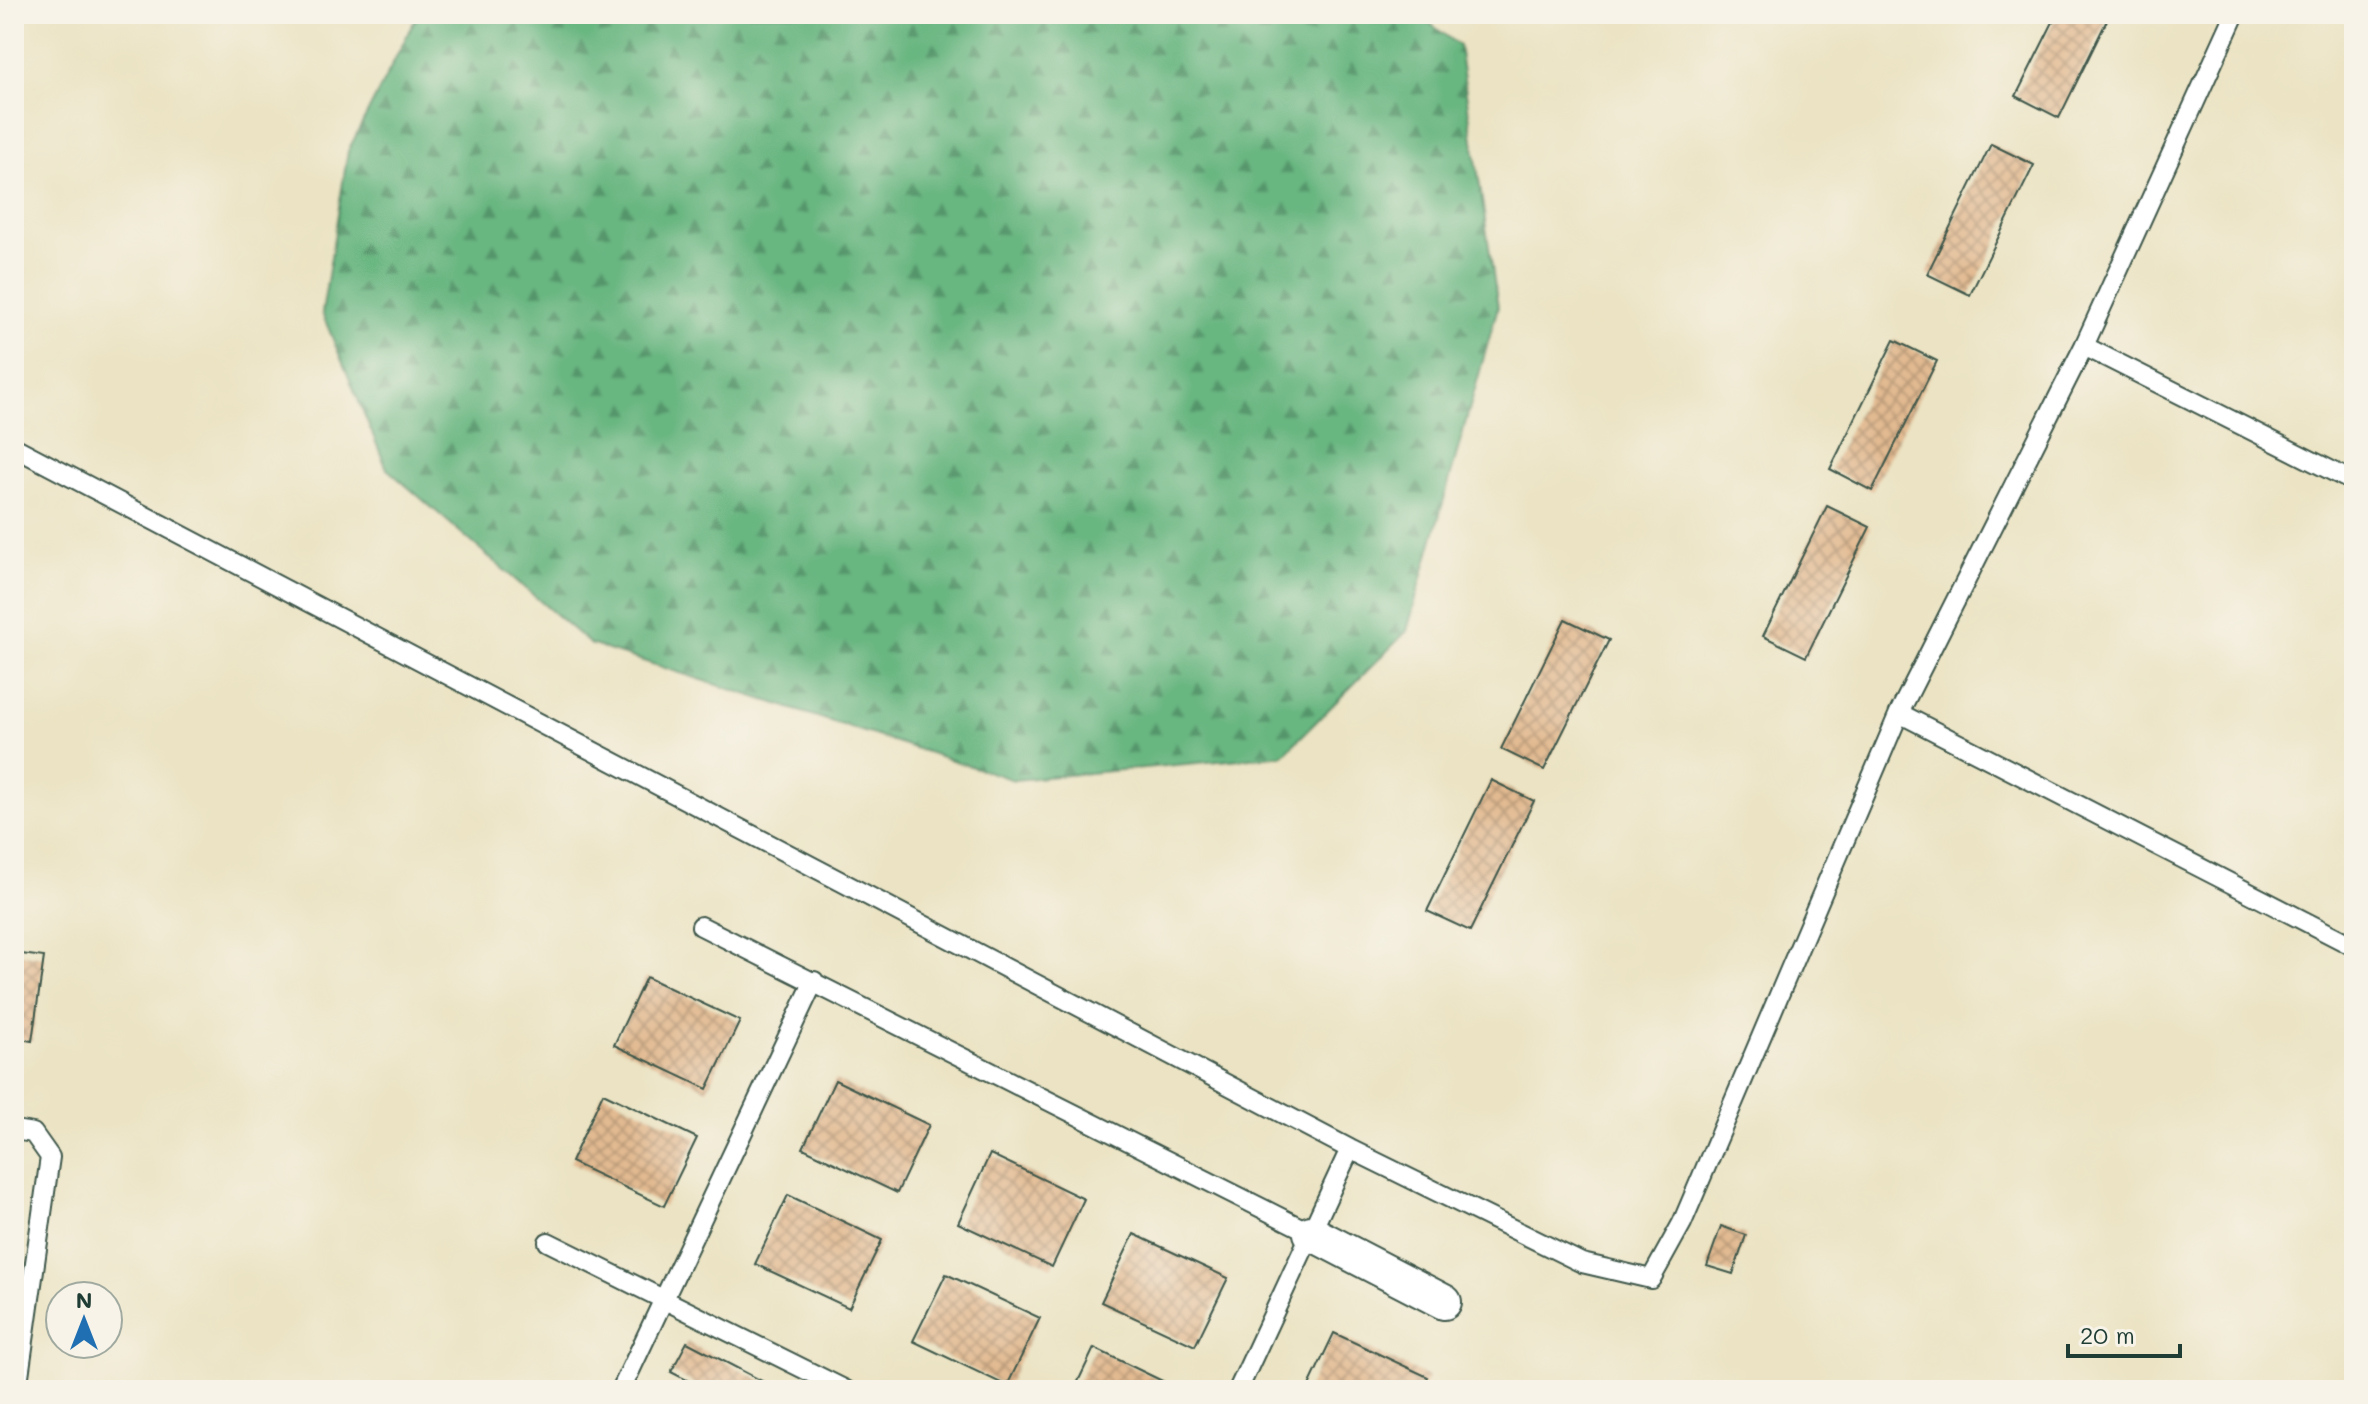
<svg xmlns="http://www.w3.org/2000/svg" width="2368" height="1404" font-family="Mali,sans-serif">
  <defs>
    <pattern id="forest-firs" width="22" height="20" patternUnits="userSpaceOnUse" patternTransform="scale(2)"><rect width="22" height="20" fill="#67b680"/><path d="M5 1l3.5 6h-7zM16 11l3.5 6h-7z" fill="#54956a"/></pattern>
    <pattern id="building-cross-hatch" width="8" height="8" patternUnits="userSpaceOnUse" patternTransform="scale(2)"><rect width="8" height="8" fill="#e2ba91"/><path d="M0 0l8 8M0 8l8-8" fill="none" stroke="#b79877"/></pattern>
  </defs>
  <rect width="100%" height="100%" fill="#f7f3e8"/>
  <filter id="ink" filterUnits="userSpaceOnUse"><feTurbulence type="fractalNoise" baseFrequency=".0125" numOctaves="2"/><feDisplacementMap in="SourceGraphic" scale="16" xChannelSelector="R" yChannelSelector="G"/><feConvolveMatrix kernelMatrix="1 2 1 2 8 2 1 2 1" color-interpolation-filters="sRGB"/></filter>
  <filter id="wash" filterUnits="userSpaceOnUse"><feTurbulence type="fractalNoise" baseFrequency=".006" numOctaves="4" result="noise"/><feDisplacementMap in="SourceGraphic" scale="32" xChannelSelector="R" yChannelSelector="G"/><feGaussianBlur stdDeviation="1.8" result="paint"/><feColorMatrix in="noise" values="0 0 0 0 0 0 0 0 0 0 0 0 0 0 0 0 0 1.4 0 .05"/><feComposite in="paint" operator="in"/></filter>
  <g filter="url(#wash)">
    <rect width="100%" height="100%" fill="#ebe3c3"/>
    <path fill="url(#forest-firs)" stroke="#437a5a" stroke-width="2" d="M418 14H1418L1459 46 1498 307 1407 631 1283 755 1014 780 590 644 387 469 322 313 348 151Z"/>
    <g id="blocks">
      <path fill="url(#building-cross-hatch)" d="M2057 14H2110L2059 118 2016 96Z
        M1991 144 2034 165 1970 295 1927 274Z
        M1894 340 1937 361 1872 491 1830 469Z
        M1827 506 1870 527 1806 657 1763 636Z
        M1565 619 1609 640 1544 770 1501 749Z
        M1491 780 1534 801 1470 931 1427 911Z
        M14 953 44 957 32 1041 14 1038Z
        M646 977 740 1021 707 1089 614 1045Z
        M835 1080 929 1125 897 1193 803 1148Z
        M603 1093 697 1138 664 1206 571 1162Z
        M990 1154 1084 1199 1052 1267 958 1223Z
        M788 1195 882 1240 849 1308 755 1264Z
        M1721 1226 1746 1235 1733 1274 1707 1266Z
        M1134 1234 1228 1278 1195 1346 1101 1302Z
        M946 1274 1040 1318 1007 1386 913 1341Z
        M1334 1333 1428 1377 1422 1390H1307Z
        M687 1342 779 1390H706L671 1372Z
        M1094 1348 1181 1390H1074Z"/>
    </g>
  </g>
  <g filter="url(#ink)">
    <use href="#blocks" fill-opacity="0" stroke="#3e5649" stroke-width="2"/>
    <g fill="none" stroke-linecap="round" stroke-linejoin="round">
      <g stroke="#3e5649" stroke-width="22">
        <path id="lane" d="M2084 346 2354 482
          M14 447 1350 1149 1582 1263 1651 1279 1682 1223 1899 713 2084 346 2235 14
          M1899 713 2353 946
          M701 926 1311 1233
          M14 1130 33 1133 50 1157 17 1390
          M548 1242 846 1390
          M621 1390 814 981
          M1238 1390 1350 1149"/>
      </g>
      <g stroke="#3e5649" stroke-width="38">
        <path id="street" d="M1311 1233 1444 1302"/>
      </g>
      <use href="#lane" stroke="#fff" stroke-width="18"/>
      <use href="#street" stroke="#fff" stroke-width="34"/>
    </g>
  </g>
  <rect width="2368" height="1404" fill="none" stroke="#f7f3e8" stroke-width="48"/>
  <g transform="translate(84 1320)"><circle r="38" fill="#f7f3e8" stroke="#a1aaa0" stroke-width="2"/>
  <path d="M0-6L14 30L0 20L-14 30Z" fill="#1f6fb2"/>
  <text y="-12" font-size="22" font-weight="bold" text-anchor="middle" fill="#1f3d34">N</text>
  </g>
  <path d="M2068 1344v12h112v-12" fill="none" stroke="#1f3d34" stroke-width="4"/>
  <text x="2080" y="1344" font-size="24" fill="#1f3d34" stroke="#f7f3e8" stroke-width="6" paint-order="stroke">20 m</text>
</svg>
